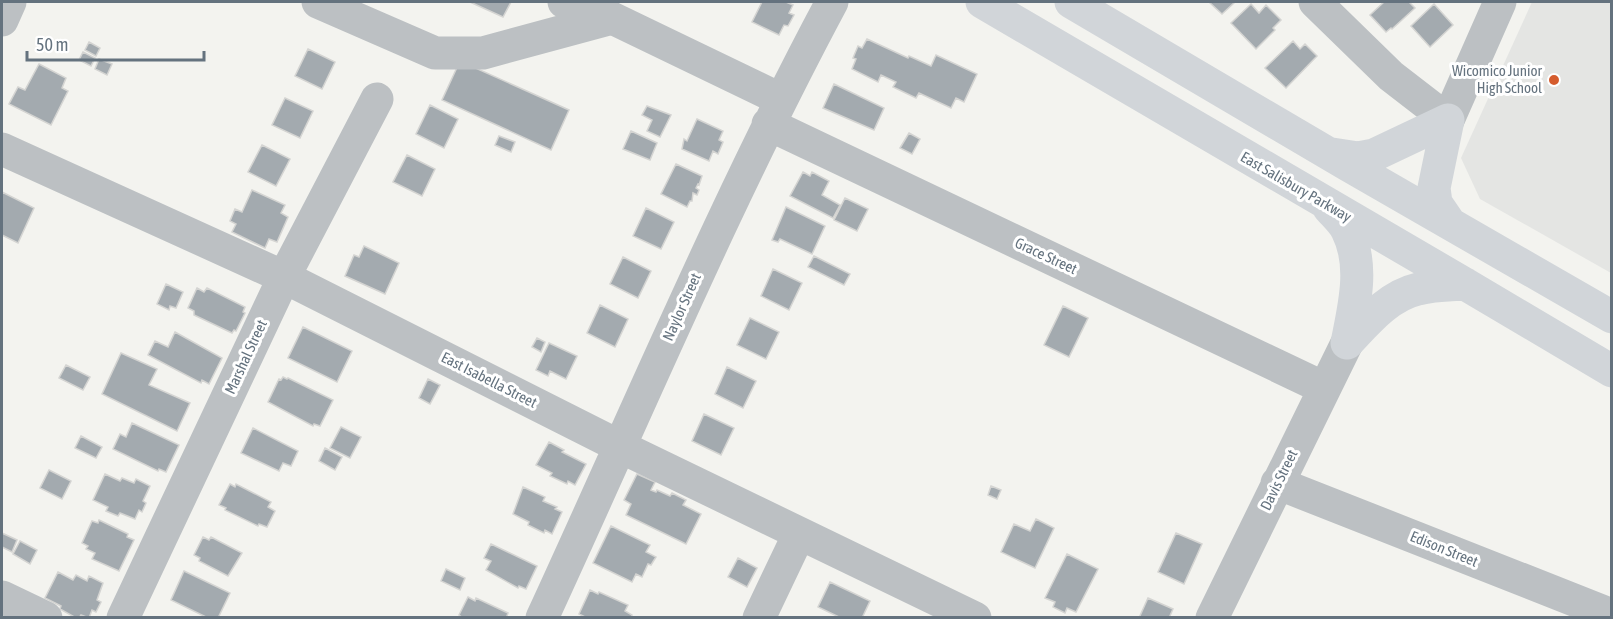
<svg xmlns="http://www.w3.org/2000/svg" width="1613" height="619" font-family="'Asap Condensed',sans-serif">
  <rect width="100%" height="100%" fill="#f3f3ef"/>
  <path fill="#e4e5e3" d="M1532 2H1611V273L1480 199 1461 158Z"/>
  <path fill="#a3aaaf" stroke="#d4d4d2" stroke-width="1.5" d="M470 2H511L503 17Z
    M762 2H786L793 5 789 13 794 15 788 26 784 25 779 35 752 22Z
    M1209 2H1235L1222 14Z
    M1384 2H1409L1415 8 1392 29 1391 28 1386 32 1370 15Z
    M1251 4 1259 13 1266 5 1281 20 1273 28 1275 30 1256 49 1231 23Z
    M1434 4 1453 25 1430 47 1411 26Z
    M867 39 908 58 909 56 931 66 936 55 977 74 964 102 956 98 951 108 919 93 916 98 893 87 896 82 881 75 878 82 852 69 856 59 853 58 858 46 862 48Z
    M1293 41 1300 49 1305 44 1317 56 1286 88 1265 68Z
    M89 42 100 48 96 56 85 50Z
    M308 49 335 62 322 89 295 76Z
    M83 52 95 58 91 66 79 60Z
    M99 59 112 64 107 75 95 69Z
    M460 61 569 110 551 150 442 100Z
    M39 64 66 78 62 88 68 91 51 125 9 104 18 87 25 90Z
    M834 84 884 108 874 130 823 108Z
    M285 98 313 111 300 138 272 125Z
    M430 105 458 119 444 148 416 134Z
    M647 106 671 115 660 137 647 131 652 120 642 115Z
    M697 119 723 131 719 140 723 142 718 154 713 151 709 161 682 149 684 139 687 141Z
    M631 131 657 143 650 160 623 149Z
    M909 133 920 139 912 154 900 148Z
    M499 136 515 142 511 152 495 145Z
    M262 145 290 159 276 186 248 172Z
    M407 155 435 169 422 196 393 182Z
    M676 164 702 176 699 185 698 184 696 188 699 190 697 195 693 193 692 201H690L687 207 661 194Z
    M803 172 810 176 812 172 829 181 822 195 840 205 833 218 790 196Z
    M252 190 285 205 281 213 288 217 277 242 269 239 265 248 232 232 236 224 230 221 235 209 242 212Z
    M2 192 34 208 18 243 2 235Z
    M845 198 868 209 857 231 834 220Z
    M786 207 825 226 812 254 780 239 778 242 772 240Z
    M646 208 674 222 661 249 633 236Z
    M364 246 399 263 385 294 345 276 354 255 359 257Z
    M814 256 850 274 844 285 808 267Z
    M623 257 651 271 638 298 610 284Z
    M773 269 802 283 789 310 761 296Z
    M166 284 183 292 176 308 170 306 169 310 157 304Z
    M197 288 204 292 207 288 245 307 243 312 245 313 236 331 234 330 232 333 194 315V311L188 308Z
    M600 305 628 319 615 347 587 333Z
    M1063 306 1088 318 1069 357 1044 345Z
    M750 318 779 332 766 359 737 345Z
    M303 327 352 351 337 382 288 358Z
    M175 332 222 358 209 384 202 380 201 383 148 355 155 341 168 347Z
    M537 338 545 342 541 352 532 347Z
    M549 343 577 356 566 379 550 371 548 376 536 370Z
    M121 353 157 369 149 385 190 403 177 431 102 394Z
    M66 365 90 377 83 390 59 378Z
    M727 367 756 381 743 408 715 394Z
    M283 377 287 379 288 378 333 400 320 426 314 424 313 426 268 402 279 379 281 380Z
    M428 379 440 385 430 404 419 398Z
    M704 414 734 428 721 455 692 441Z
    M132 423 179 445 166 472 159 469 158 471 113 449 120 434 126 437Z
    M341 427 361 437 350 458 330 448Z
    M253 428 298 451 291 466 283 463 279 471 241 453Z
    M81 436 102 447 96 458 75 448Z
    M549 442 564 450 562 452 586 464 575 485 568 481 567 484 550 476 552 473 536 465Z
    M325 448 342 457 335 470 319 461Z
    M49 470 71 481 62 499 40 488Z
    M105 474 120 481 122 478 134 483 136 479 150 486 143 501 146 503 142 512 139 510 135 519 120 513 118 516 106 511 108 507 93 500Z
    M637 474 655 482 651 490 656 492 657 490 670 496 672 493 686 500 683 505 701 514 686 544 626 515 631 504 624 500Z
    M230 484 235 487 236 484 271 502 268 507 275 511 267 527 259 524 258 526 225 510 226 508 219 505Z
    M991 486 1001 490 997 499 988 495Z
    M523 487 545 497 543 501 557 507 555 509 562 512 552 534 545 530 544 533 528 525 529 522 513 514Z
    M1036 519 1054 528 1035 568 1001 552 1014 524 1030 531Z
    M99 520 128 534 127 537 134 540 119 571 92 559 95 553 86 549 88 546 82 543 92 521 98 523Z
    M611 526 650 545 646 552 656 557 651 565 648 564 642 577 636 574 632 582 593 563Z
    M2 533 17 540 12 552 2 547Z
    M1176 533 1202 544 1184 584 1158 572Z
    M203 537 209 540 211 537 242 553 228 576 199 561 200 558 194 555Z
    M20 541 37 550 30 564 13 554Z
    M491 544 537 566 526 589 519 586 518 588 486 570 491 561 484 558Z
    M1067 554 1098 569 1076 612 1067 608 1065 613 1053 607 1055 602 1045 598Z
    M738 558 757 568 747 587 728 577Z
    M446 569 465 578 460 590 441 581Z
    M184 571 230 593 218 618H208L171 600Z
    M58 572 73 580 76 575 87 581 89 576 103 583 97 600 101 602 96 612 92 610 89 618 81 615 79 618H76L60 609 61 606 45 598Z
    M830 582 870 601 862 618H841L818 607Z
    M590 590 598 594 599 592 628 605 625 611 632 615 631 618H587L579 614Z
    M468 597 475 601 476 598 508 613 507 616 510 618H463L459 615Z
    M1148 598 1173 609 1169 618H1139Z"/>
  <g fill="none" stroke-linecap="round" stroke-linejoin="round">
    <path stroke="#bcc0c3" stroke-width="33" d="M318 2 435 53H483L612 18
      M564 2 612 18 780 99
      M1315 2 1391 76 1448 120 1500 2
      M2 20 10 2
      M768 124 1324 388
      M2 149 284 277 621 447 975 618
      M1277 483 1612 615
      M2 597 46 618
      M123 618 284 277 377 99
      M542 618C637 412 725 202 832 2
      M759 618 799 534
      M1212 618 1347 343"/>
    <path stroke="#d1d5d9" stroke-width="33" d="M982 2 1465 284 1612 371
      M1071 2 1348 165 1612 317
      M1448 120 1434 188 1436 203 1449 222
      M1332 154 1358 158 1374 155 1448 120
      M1329 208C1335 215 1343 222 1347 230 1365 265 1354 307 1347 343
      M1347 343C1367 322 1388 296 1418 289 1433 285 1450 285 1465 284"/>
  </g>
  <circle fill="#d55c2d" stroke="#fff" stroke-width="2" cx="1554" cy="80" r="6"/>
  <g text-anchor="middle" stroke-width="6" stroke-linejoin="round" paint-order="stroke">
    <g font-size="15" fill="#64727e" stroke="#fff" text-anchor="end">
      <text x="1542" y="76">Wicomico Junior<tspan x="1542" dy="17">High School</tspan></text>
    </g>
    <g font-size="15" fill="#64727e" stroke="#fff">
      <text transform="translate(1296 187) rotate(30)" y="5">East Salisbury Parkway</text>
      <text transform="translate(1046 256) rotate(25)" y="5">Grace Street</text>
      <text transform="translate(682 307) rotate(-66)" y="5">Naylor Street</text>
      <text transform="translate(246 357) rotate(-65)" y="5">Marshal Street</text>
      <text transform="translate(489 380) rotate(27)" y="5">East Isabella Street</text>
      <text transform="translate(1279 480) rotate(-64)" y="5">Davis Street</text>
      <text transform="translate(1444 549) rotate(22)" y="5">Edison Street</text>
    </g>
  </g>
  <rect width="1613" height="619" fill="none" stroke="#64727e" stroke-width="6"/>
  <path d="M27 51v9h177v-9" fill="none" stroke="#64727e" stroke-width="3"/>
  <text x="36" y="51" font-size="18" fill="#64727e" stroke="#ffffff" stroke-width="4.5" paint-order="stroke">50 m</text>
</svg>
